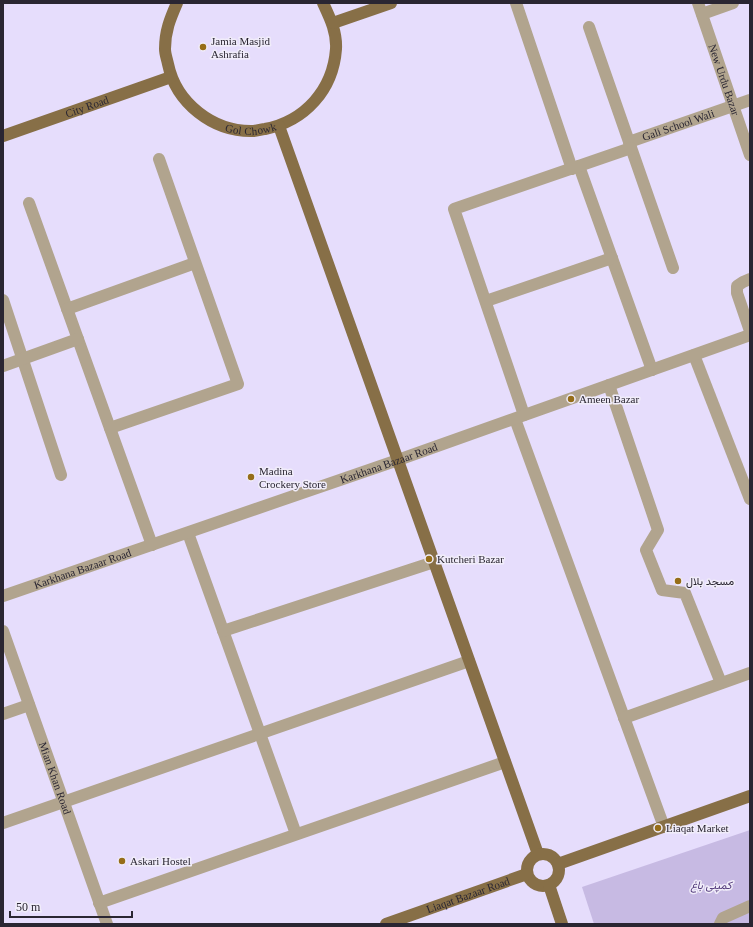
<svg xmlns="http://www.w3.org/2000/svg" width="753" height="927" font-family="'Times New Roman',Vazirmatn,serif">
  <rect width="100%" height="100%" fill="#e6ddfc"/>
  <path fill="#c7bae3" d="M750 830V924H594L582 887Z"/>
  <g fill="none" stroke-linecap="round" stroke-linejoin="round">
    <g stroke="#b1a48e" stroke-width="12">
      <path d="M516 3 572 169"/>
      <path id="s1" d="M698 3 750 155"/>
      <path d="M702 14 733 3"/>
      <path d="M589 27 673 268"/>
      <path id="s2" d="M629 142 750 100"/>
      <path d="M579 166 652 370"/>
      <path d="M29 203 152 545"/>
      <path d="M750 279 743 282 737 286V293L750 331"/>
      <path d="M3 300 61 475"/>
      <path d="M486 301 612 258"/>
      <path d="M67 309 195 263"/>
      <path d="M694 355 750 499"/>
      <path d="M3 366 78 339"/>
      <path d="M609 385 658 530 646 550 662 590 685 593 721 683"/>
      <path d="M524 415 454 209 631 148"/>
      <path d="M515 419 664 827"/>
      <path d="M110 428 238 384 159 159"/>
      <path d="M188 533 296 834"/>
      <path id="s3" d="M3 596 398 460 750 335"/>
      <path id="s4" d="M3 631 107 924"/>
      <path d="M223 631 434 562"/>
      <path d="M3 714 29 705"/>
      <path d="M624 718 750 673"/>
      <path d="M3 823 469 661"/>
      <path d="M99 903 505 762"/>
      <path d="M720 924 723 918 750 906"/>
    </g>
    <g stroke="#876f47" stroke-width="12">
      <path id="s5" d="M177 3C170 19 165 31 165 49 165 54 167 59 168 64 176 103 213 132 253 131 257 131 262 129 265 129 305 121 333 90 336 49 337 32 330 18 323 3"/>
      <path d="M333 23 391 3"/>
      <path d="M279 126 538 854"/>
      <path id="s6" d="M3 136 171 77"/>
      <circle cx="543" cy="870" r="16"/>
      <path d="M558 864 750 796"/>
      <path d="M549 885 562 924"/>
      <path id="s7" d="M386 924 527 874"/>
    </g>
  </g>
  <g fill="#966d18" stroke="#f1edfa" stroke-width="1.5">
    <circle cx="203" cy="47" r="4"/>
    <circle cx="571" cy="399" r="4"/>
    <circle cx="251" cy="477" r="4"/>
    <circle cx="429" cy="559" r="4"/>
    <circle cx="678" cy="581" r="4"/>
    <circle cx="658" cy="828" r="4"/>
    <circle cx="122" cy="861" r="4"/>
  </g>
  <g text-anchor="middle" stroke-width="3" stroke-linejoin="round" paint-order="stroke">
    <g font-size="11" fill="#2a2632" stroke="#f1edfa" text-anchor="start">
      <text x="211" y="45">Jamia Masjid<tspan x="211" dy="13">Ashrafia</tspan></text>
      <text x="579" y="403">Ameen Bazar</text>
      <text x="259" y="475">Madina<tspan x="259" dy="13">Crockery Store</tspan></text>
      <text x="437" y="563">Kutcheri Bazar</text>
      <text x="686" y="585">مسجد بلال</text>
      <text x="666" y="832">Liaqat Market</text>
      <text x="130" y="865">Askari Hostel</text>
    </g>
    <g font-size="11" fill="#2a2632" stroke="#f1edfa">
      <text dy="4" stroke="none"><textPath href="#s1" startOffset="81">New Urdu Bazar</textPath></text>
      <text dy="4" stroke="none"><textPath href="#s6" startOffset="89">City Road</textPath></text>
      <text dy="4" stroke="none"><textPath href="#s5" startOffset="178">Gol Chowk</textPath></text>
      <text dy="4" stroke="none"><textPath href="#s2" startOffset="52">Gali School Wali</textPath></text>
      <text dy="4" stroke="none"><textPath href="#s3" startOffset="408">Karkhana Bazaar Road</textPath></text>
      <text dy="4" stroke="none"><textPath href="#s3" startOffset="84">Karkhana Bazaar Road</textPath></text>
      <text dy="4" stroke="none"><textPath href="#s4" startOffset="156">Mian Khan Road</textPath></text>
      <text dy="4" stroke="none"><textPath href="#s7" startOffset="87">Liaqat Bazaar Road</textPath></text>
    </g>
    <g font-size="11" font-style="italic" fill="#553d7d" stroke="#f1edfa">
      <text x="711" y="889">کمپنی باغ</text>
    </g>
  </g>
  <rect width="753" height="927" fill="none" stroke="#2a2632" stroke-width="8"/>
  <path d="M10 911v6h122v-6" fill="none" stroke="#2a2632" stroke-width="2"/>
  <text x="16" y="911" font-size="12" fill="#2a2632" stroke="#f1edfa" stroke-width="3" paint-order="stroke">50 m</text>
</svg>
